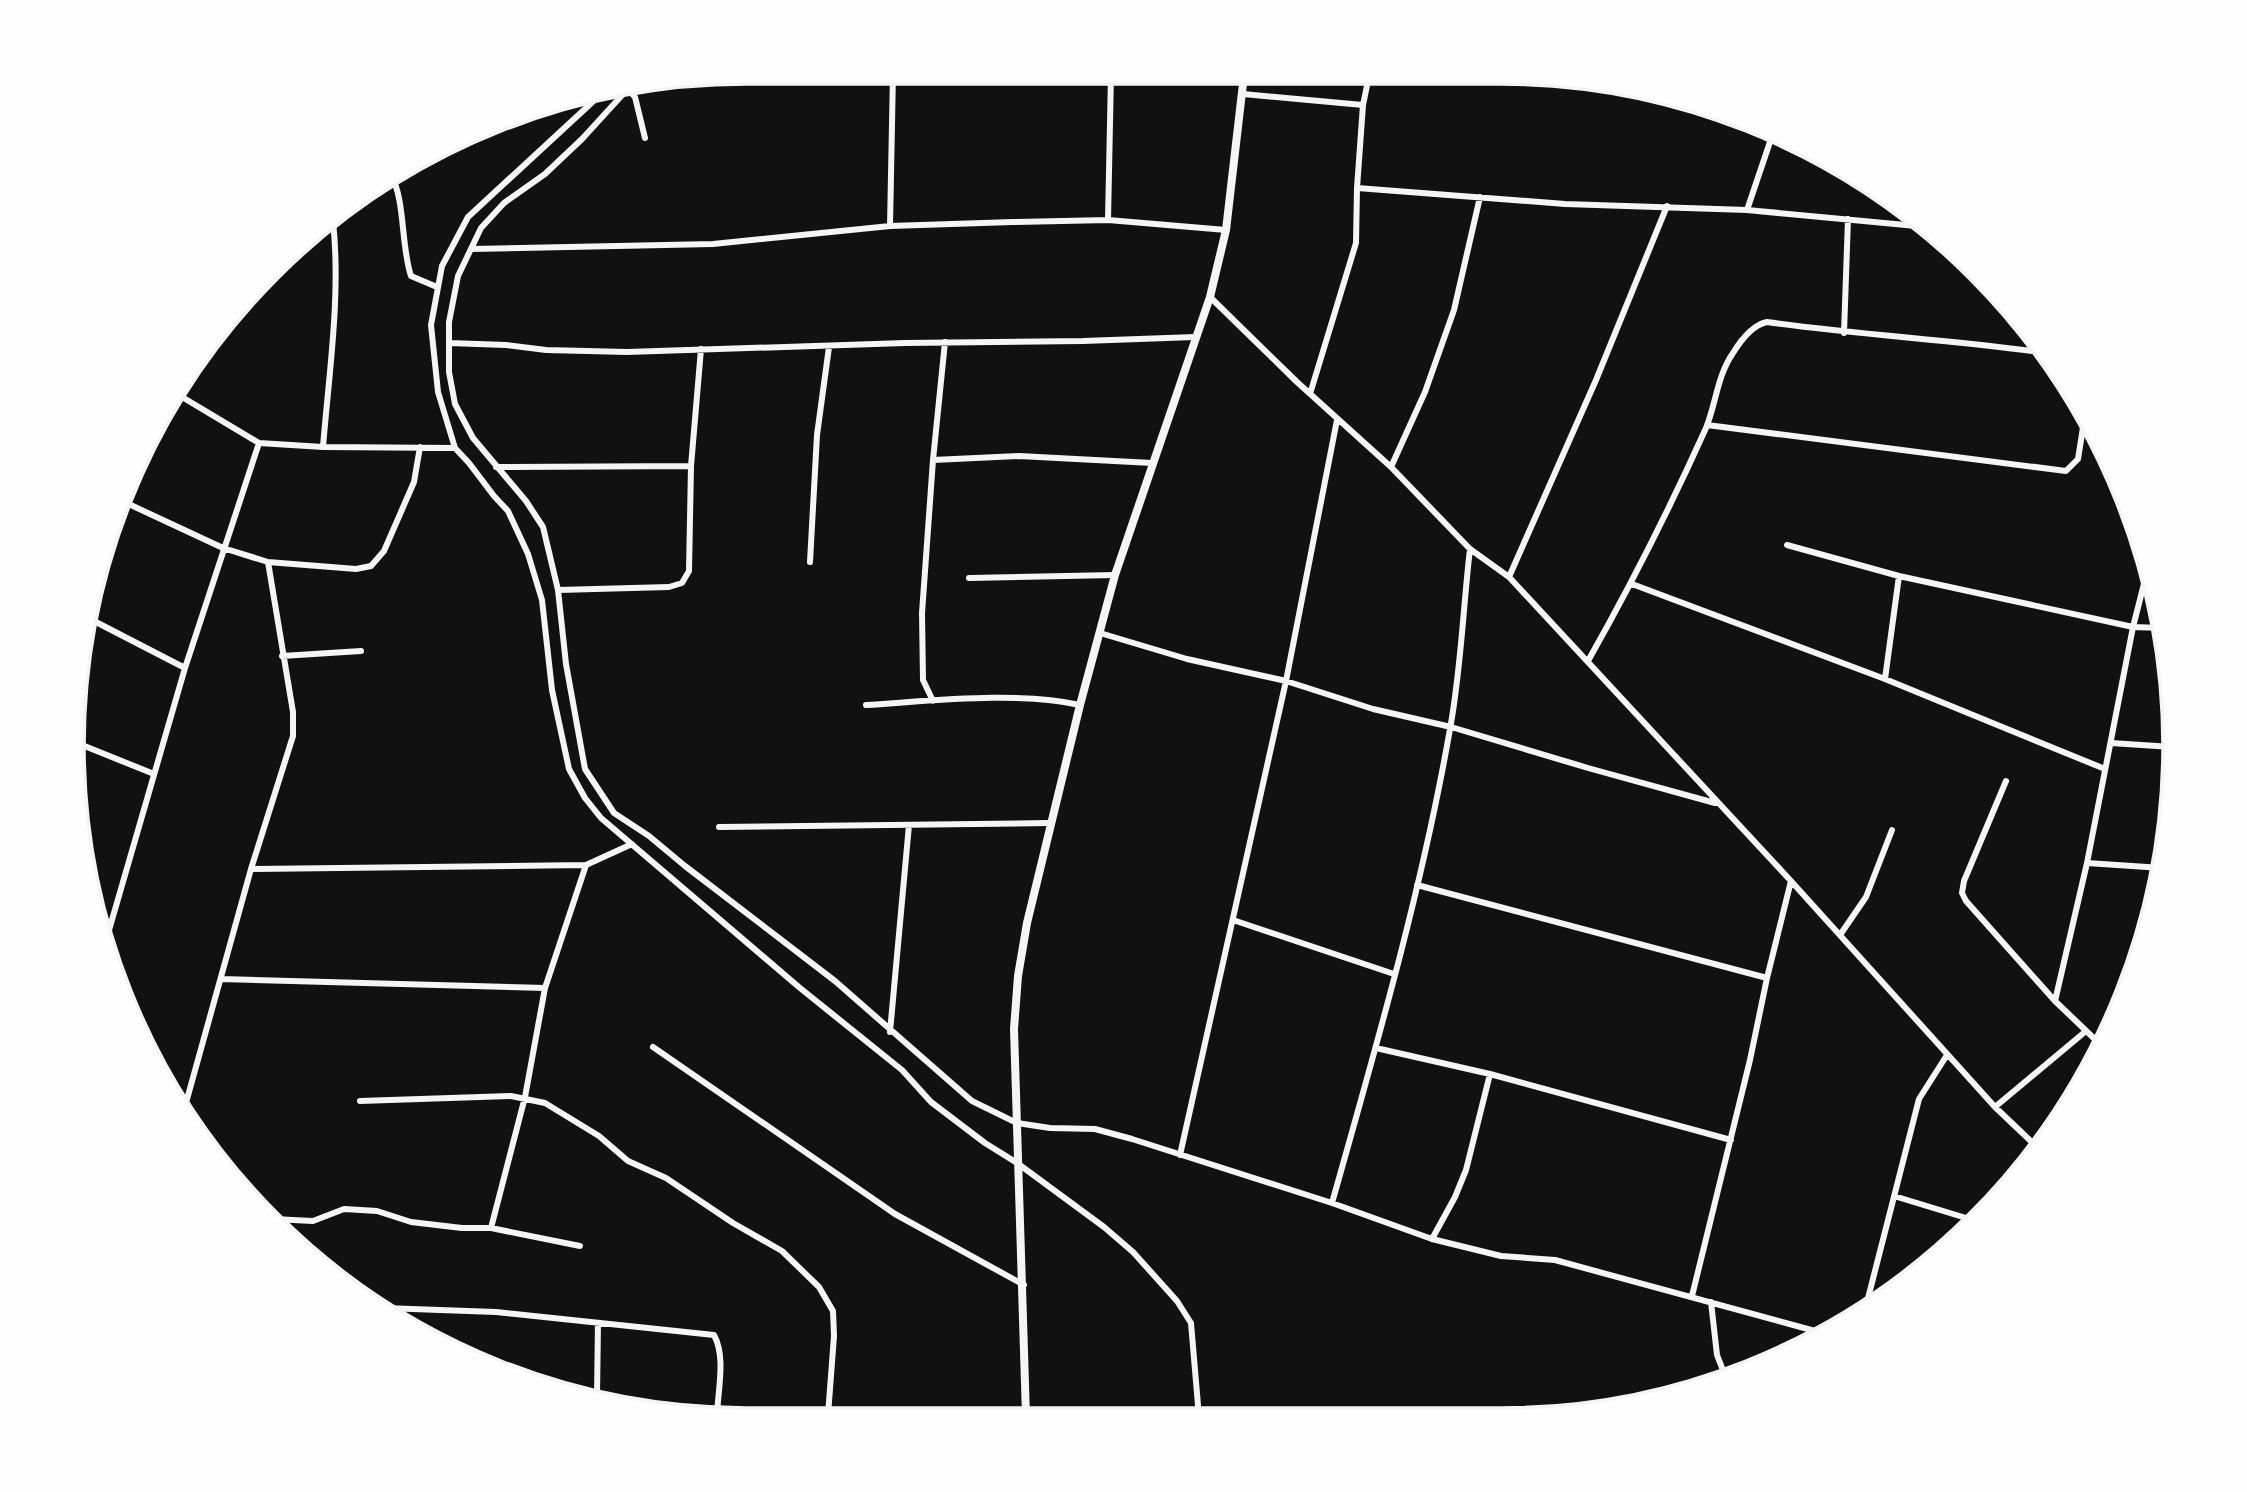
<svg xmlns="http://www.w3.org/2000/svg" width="2247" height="1492" font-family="'Source Serif 4',serif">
  <rect width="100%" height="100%" fill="#111"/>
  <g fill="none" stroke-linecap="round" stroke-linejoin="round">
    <path stroke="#f5f5f5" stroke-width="6" d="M629 91 635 97 645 138
      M625 92 582 139 545 174 504 203 481 228 458 276 449 322V372L455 404 473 438 526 501 543 527 558 590 566 664 585 769 614 813 649 836 685 866 835 981 972 1101 1017 1123 1050 1128 1095 1129 1132 1139 1332 1203 1432 1239 1501 1256 1555 1260 1826 1334
      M1243 94 1363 105
      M599 96 468 217 442 266 431 325 438 392 455 448 469 463 494 496 508 511 528 554 542 600 552 690 569 769 585 798 601 818 800 988 902 1070 931 1102 985 1143 1017 1163 1104 1227 1133 1252 1177 1301 1191 1323 1199 1417
      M1758 129 1772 136
      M391 176C405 197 401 247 411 276L437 287
      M1357 188 1565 204 1747 210 1927 227
      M1747 210 1773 133
      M1108 220 1111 74
      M890 226 893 73
      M471 249 713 244 890 226 1013 222 1108 220 1226 230
      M1210 297 1297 382 1391 467 1470 549 1509 577 1791 881 1995 1107 2038 1148
      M1844 333 1848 219
      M449 343 506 345 546 350 627 352 905 343 1083 341 1195 337
      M177 394 259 443 323 447 455 448
      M1310 394 1356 243 1357 188 1363 105 1369 76
      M1707 425 2066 471 2078 459 2085 415
      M323 447C329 373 341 295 333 221
      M933 460 1019 456 1152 463
      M496 467 691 466
      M1391 467 1425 392 1454 310 1480 197
      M120 500 223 548 268 562 356 569 371 566 384 551 414 482 420 447
      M1787 545 1899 576 2133 627 2162 628
      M810 562 817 435 829 347
      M1509 577 1596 380 1667 206
      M969 578 1115 575
      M1632 584 1885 679 2105 769
      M558 590 669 587 682 583 689 571 691 466 701 349
      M92 620 185 668
      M1100 633 1187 659 1286 681 1373 709 1451 727 1588 768 1715 803
      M282 656 361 651
      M1588 661C1631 585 1670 508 1706 428 1716 404 1717 376 1733 353 1741 340 1752 325 1767 322 1860 335 1954 340 2047 353
      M1885 679 1899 576
      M933 701 923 680 922 613 933 460 945 342
      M866 705C931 701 1017 691 1080 705
      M77 743 154 774
      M2111 743 2172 747
      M2006 781 1964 881 1962 893 1966 901 2055 1001 2102 1046
      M719 827 1049 823
      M2087 863 2162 868
      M251 869 586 865 632 844
      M1417 885 1767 978
      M1233 920 1394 974
      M1840 935 1866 897 1892 830
      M105 944 185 668 259 443
      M221 979 545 988
      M2055 1001 2087 863 2133 627 2149 564
      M890 1032 909 825
      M653 1047 895 1214 1024 1285
      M1376 1048 1490 1074 1731 1140
      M360 1101 511 1096 545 1103 599 1136 628 1161 666 1178 733 1223 782 1251 819 1287 833 1311 834 1336 828 1415
      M1995 1107 2086 1031
      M184 1110 251 869 293 736V712L268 562
      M1180 1155 1286 681 1337 420
      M1894 1196 1976 1221
      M1332 1203C1376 1047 1422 889 1450 729 1461 670 1463 608 1470 549
      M273 1219 313 1221 344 1209 377 1211 411 1222 462 1228H491L580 1246
      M491 1228 525 1097 545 988 586 865
      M1432 1239 1455 1197 1466 1170 1490 1074
      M1692 1296 1750 1060 1767 978 1791 881
      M1711 1302 1717 1355 1726 1378
      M384 1308 496 1312 714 1335C726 1357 718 1389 717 1415
      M1865 1310 1919 1099 1947 1055
      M597 1396 598 1323"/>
    <path stroke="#f5f5f5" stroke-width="8" d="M1026 1416 1014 1029 1018 976 1027 923 1080 705 1115 575 1210 297 1226 230 1244 75"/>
  </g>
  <path d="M0 0H2247V1492H0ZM746 84H1501A662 662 0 0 1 2163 746V746A662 662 0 0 1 1501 1408H746A662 662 0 0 1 84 746V746A662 662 0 0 1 746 84Z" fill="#fefefe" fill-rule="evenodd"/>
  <path fill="none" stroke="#f5f5f5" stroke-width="3.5" d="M746 84H1501A662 662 0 0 1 2163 746V746A662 662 0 0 1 1501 1408H746A662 662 0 0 1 84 746V746A662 662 0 0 1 746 84Z"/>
</svg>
